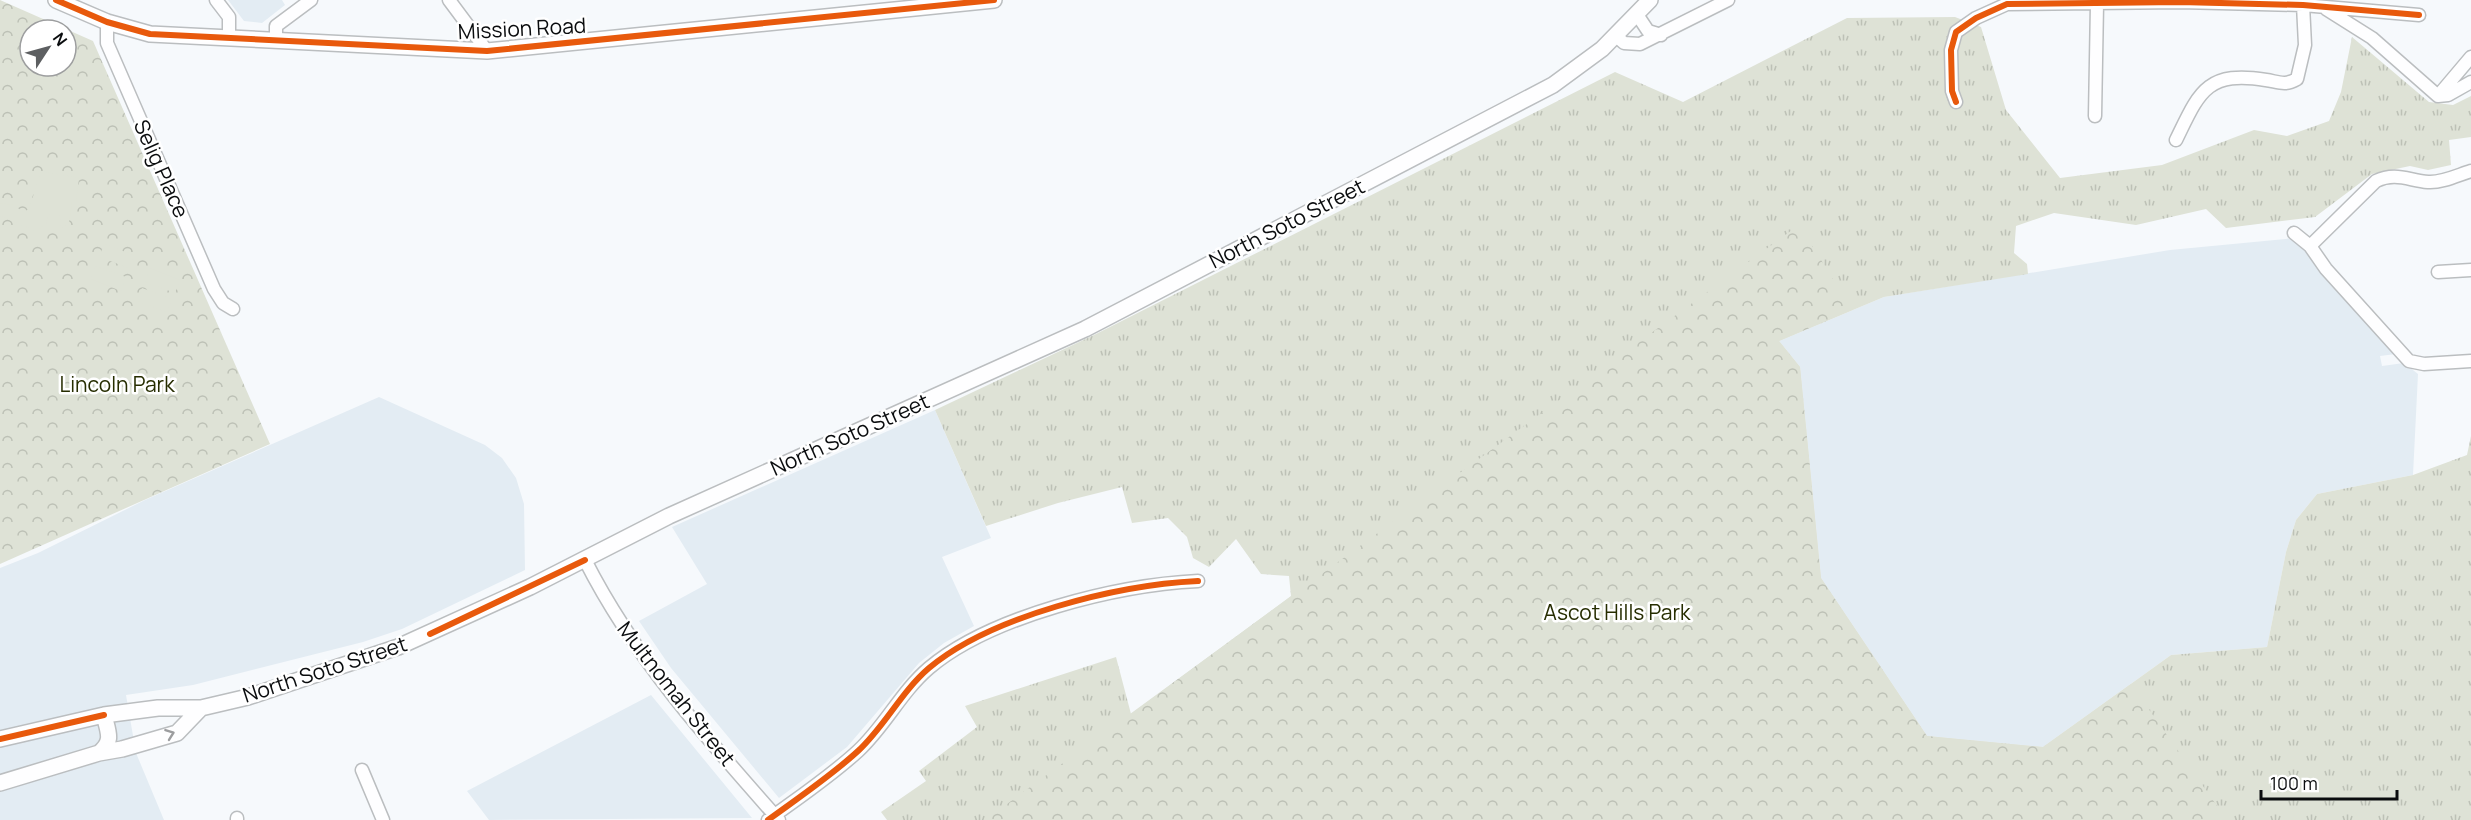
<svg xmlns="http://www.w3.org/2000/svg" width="2471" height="820" font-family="Manrope,sans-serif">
  <defs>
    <pattern id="grass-tufts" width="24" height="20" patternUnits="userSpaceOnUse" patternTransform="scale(1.5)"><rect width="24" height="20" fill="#dee2d6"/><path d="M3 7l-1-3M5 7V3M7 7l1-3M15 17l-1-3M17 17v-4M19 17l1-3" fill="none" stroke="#bdc1b6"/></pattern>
    <pattern id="park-crowns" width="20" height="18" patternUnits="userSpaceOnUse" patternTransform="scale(1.5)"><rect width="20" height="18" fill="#dee2d6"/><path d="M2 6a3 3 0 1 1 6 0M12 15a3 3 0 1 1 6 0" fill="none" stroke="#bdc1b6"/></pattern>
  </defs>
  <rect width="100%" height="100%" fill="#f6f9fc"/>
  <path fill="#e3ecf3" d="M228 0H282L285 5 262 23 244 21Z
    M2295 238 2396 354 2380 356 2382 366 2404 363 2418 374 2413 475 2317 494 2296 520 2286 552 2267 647 2171 655 2043 747 1927 736 1821 578 1800 367 1779 341 1884 297 2170 250Z
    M379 397 485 445 502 458 516 478 524 504 525 570 402 629 363 642 193 685 126 695 136 753 164 820H0V568L38 553 145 500Z
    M935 410 991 538 942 557 974 626 944 643 919 663 847 747 779 798 671 668 639 621 707 584 672 527Z
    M651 695 752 818 489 820 467 791Z"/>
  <path fill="url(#grass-tufts)" d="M1955 17 1981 27 2006 110 2060 178 2162 165 2254 130 2287 136 2329 121 2341 92 2352 37 2429 102 2453 105 2471 96V137L2449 140 2451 165 2428 170 2410 166 2372 174 2315 217 2226 228 2206 209 2136 225 2054 213 2016 226 2014 253 2027 264 2028 274 1884 297 1779 341 1800 367 1821 578 1927 736 2043 747 2171 655 2267 647 2286 552 2296 520 2317 494 2413 475 2467 455 2471 436V820H887L881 812 926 781 919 771 977 727 965 706 1116 657 1131 714 1291 596 1289 576 1261 574 1236 539 1209 567 1193 558 1187 537 1168 518 1132 523 1122 487 1058 503 986 526 935 410 1096 334 1615 72 1683 102 1847 18Z"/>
  <path fill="url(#park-crowns)" fill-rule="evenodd" d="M0 0 93 41 270 444 0 564ZM30 30H66V66H30Z
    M1799 225 1852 310 1779 341 1800 367 1821 578 1927 736 2043 747 2131 684 2222 813 2212 820H985Z"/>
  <path fill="#dee2d6" d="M41 171 79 178 76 202H72L69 223 60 229 61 216 48 214 46 224 36 231 0 216V203L14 205 23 212 29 209Z
    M104 244 134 255 129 268 99 257Z
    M95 266 126 277 121 291 91 279Z
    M150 268 180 280 175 293 145 282Z
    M142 288 172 299 167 312 137 301Z"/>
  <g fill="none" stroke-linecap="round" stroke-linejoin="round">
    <g stroke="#bbbec0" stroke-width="15">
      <path id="minor" d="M216 0 229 17V37
        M449 0 487 51
        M2326 9 2372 38 2438 96 2448 95 2471 82
        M1636 13 1648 31 1661 35
        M107 22V43L214 289 223 303 233 309
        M1615 35 1624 43 1640 44 1728 0
        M276 39V26L311 0
        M2438 96 2471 57
        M1956 102 1952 91 1951 50 1956 32 1976 18 2007 4 2180 2 2303 5 2419 15
        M2095 116 2097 4
        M2176 140C2199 93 2206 70 2266 80 2279 82 2285 86 2297 79L2305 45 2303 5
        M2294 233 2310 246 2376 181C2395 172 2408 180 2428 182 2442 183 2458 175 2471 171
        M2310 246 2326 269 2409 361 2424 364 2471 361
        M2438 272 2471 270
        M585 560C634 657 707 739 779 820
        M362 770 383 820
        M237 818V820
        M768 820C798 798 831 776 858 751 885 726 901 692 929 668 991 616 1117 585 1198 581"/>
    </g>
    <g stroke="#bbbec0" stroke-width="18">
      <path id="major" d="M56 0 107 22 150 34 487 51 994 0
        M0 739 104 715 158 708H201L248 697 398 647 530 587 669 516 1085 329 1553 85 1602 49 1650 0
        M99 753C114 741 108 732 104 715
        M0 783 99 753 122 749 177 733 201 708"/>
    </g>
    <use href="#minor" stroke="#fefeff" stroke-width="12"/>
    <use href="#major" stroke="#fefeff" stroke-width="15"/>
    <g stroke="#fff" stroke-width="10">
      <path id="cycleway" d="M56 0 107 22 150 34 487 51 994 0
        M1956 102 1952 91 1951 50 1956 32 1976 18 2007 4 2180 2 2303 5 2419 15
        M430 634 585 560
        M0 739 104 715
        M768 820C798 798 831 776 858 751 885 726 901 692 929 668 991 616 1117 585 1198 581"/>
    </g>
    <use href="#cycleway" stroke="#e8590c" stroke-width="6"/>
  </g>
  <defs><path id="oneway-chevron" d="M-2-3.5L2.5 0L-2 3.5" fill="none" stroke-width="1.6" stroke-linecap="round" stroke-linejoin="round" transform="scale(1.5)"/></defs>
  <use stroke="#9c9d9f" href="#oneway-chevron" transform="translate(170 734) rotate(-20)"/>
  <g text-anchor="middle" stroke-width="5" stroke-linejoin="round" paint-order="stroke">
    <g font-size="21" fill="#0a0c0e" stroke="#fff">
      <text transform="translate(522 29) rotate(-3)" y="7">Mission Road</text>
      <text transform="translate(161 169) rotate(66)" y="7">Selig Place</text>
      <text transform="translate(1287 224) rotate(-27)" y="7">North Soto Street</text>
      <text transform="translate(850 435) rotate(-24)" y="7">North Soto Street</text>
      <text transform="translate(325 670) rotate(-18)" y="7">North Soto Street</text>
      <text transform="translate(676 694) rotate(52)" y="7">Multnomah Street</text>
    </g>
    <g font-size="21" fill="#262d00" stroke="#fff">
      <text x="117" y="392">Lincoln Park</text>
      <text x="1617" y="620">Ascot Hills Park</text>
    </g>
  </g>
  <g transform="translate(48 48) rotate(54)"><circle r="28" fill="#ffffff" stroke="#9d9e9f" stroke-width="1.5"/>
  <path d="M0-4.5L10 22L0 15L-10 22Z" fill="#5d5f61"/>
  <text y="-9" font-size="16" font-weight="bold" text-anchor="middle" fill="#0a0c0e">N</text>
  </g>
  <path d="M2261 790v9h136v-9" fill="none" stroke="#0a0c0e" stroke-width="3"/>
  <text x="2270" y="790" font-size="18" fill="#0a0c0e" stroke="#ffffff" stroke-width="4.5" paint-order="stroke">100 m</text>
</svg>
